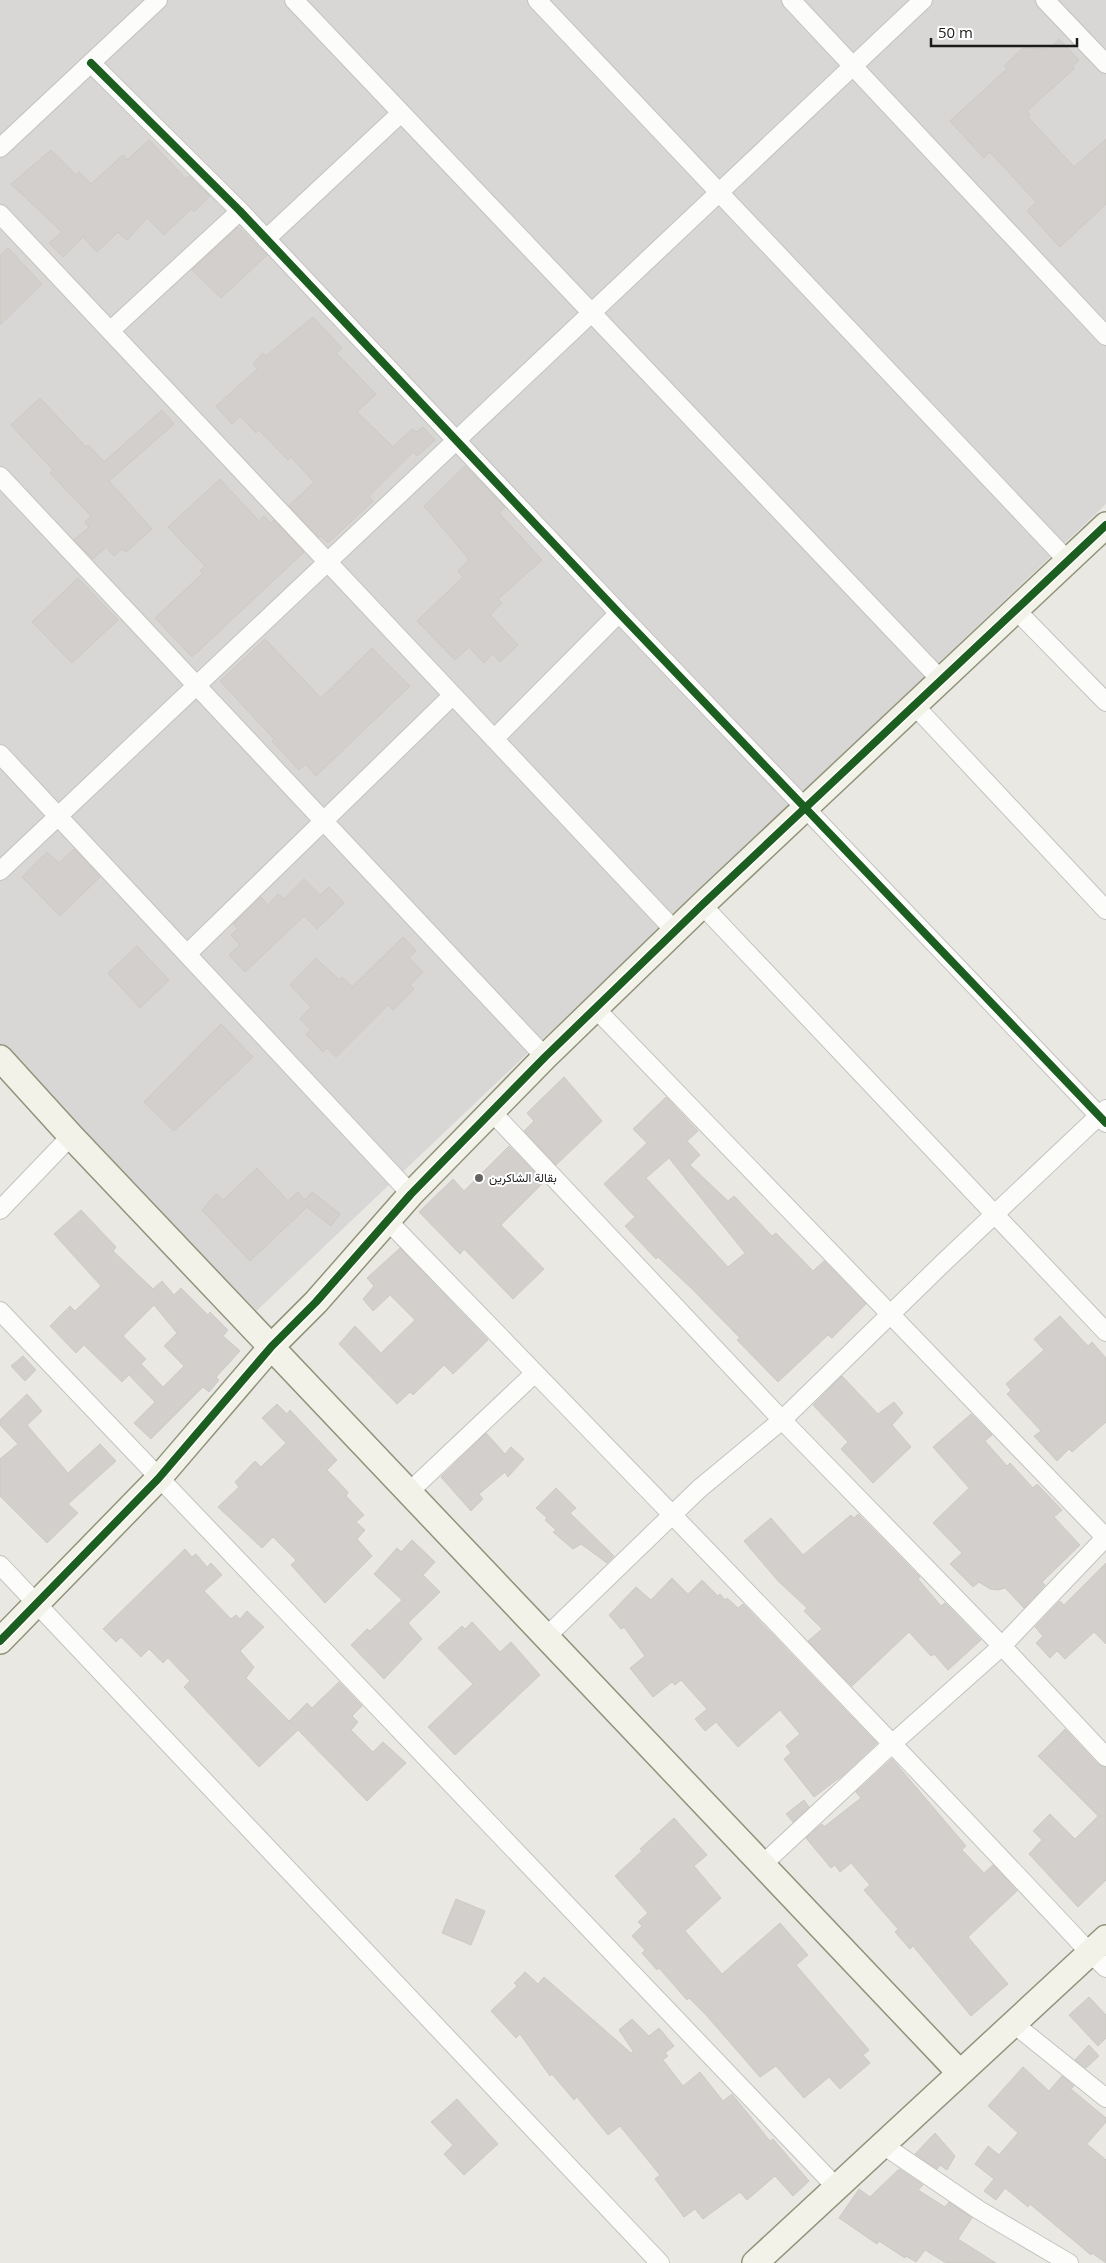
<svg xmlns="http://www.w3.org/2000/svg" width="1106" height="2263" font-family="'Open Sans',Vazirmatn,sans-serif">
  <rect width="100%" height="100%" fill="#eae8e3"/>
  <path fill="#d9d7d5" d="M0 0H1106V504L250 1317 0 1050Z"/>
  <path fill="#d2cfcc" stroke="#cdc9c4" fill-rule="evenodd" d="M1059 39 1079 60 1073 66 1074 69 1027 111 1030 115 1028 117 1074 167 1106 139V204L1060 247 1027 211 1036 202 990 152 984 158 950 121 1007 69 1004 66 1023 48 1049 49Z
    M149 140 186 179 189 176 210 196 194 212 191 209 164 235 147 218 127 240 118 232 97 252 83 237 63 257 49 243 62 232 11 184 51 150 76 175 79 172 91 184 123 155 127 160Z
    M238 227 267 255 221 298 192 270Z
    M8 248 42 284 0 325V256Z
    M313 317 342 348 336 353 376 394 357 412 393 447 412 429 417 432 423 427 435 440 417 456 413 452 369 496 373 501 328 543 321 536 319 537 289 506 314 482 291 457 288 460 259 430 256 433 240 416 232 424 216 406 257 369 253 364 263 353 266 356Z
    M40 398 86 447 88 445 104 462 162 410 174 424 109 481 152 529 126 552 122 549 114 556 106 547 93 559 74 540 89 527 85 522 91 516 50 473 53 470 11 425Z
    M465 466 505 507 499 513 542 560 498 599 502 603 490 615 518 645 500 662 493 654 484 663 469 647 455 660 417 621 463 577 458 571 468 561V558L424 506Z
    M220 479 259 521 264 516 271 523 274 520 304 552 192 657 155 618 203 573 200 571 205 566 168 527Z
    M78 578 118 620 72 663 32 622Z
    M265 639 321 698 372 648 410 686 316 776 306 764 299 770 272 741 274 739 220 681Z
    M74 849 100 877 60 916 22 877 47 852 59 863Z
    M304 879 320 895 329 887 344 903 317 929 304 916 245 972 229 955 240 945 231 935 238 929 233 924 261 897 268 905 278 894 284 899Z
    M403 937 416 951 409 958 423 972 410 985 414 989 393 1010 388 1005 336 1057 327 1048 323 1052 306 1034 311 1030 300 1019 311 1007 290 985 316 958 339 980 342 977 352 987Z
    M137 946 169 980 140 1008 108 973Z
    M221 1024 253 1057 174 1131 144 1102Z
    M564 1077 602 1121 556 1165 524 1131 534 1121 527 1113Z
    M666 1097 698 1131 687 1141 700 1155 690 1165 728 1201 734 1196 772 1236 776 1233 813 1271 824 1261 866 1304 832 1338 828 1335 778 1382 737 1340 740 1338 692 1289 658 1257 656 1259 625 1226 635 1217 604 1184 647 1143 633 1129ZM669 1158 745 1253 728 1267 646 1178Z
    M509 1146 544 1182 501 1225 544 1269 513 1299 464 1249 460 1254 419 1212 453 1179 464 1191Z
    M257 1168 288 1201 298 1192 305 1200 312 1192 340 1214 331 1226 307 1207 250 1261 202 1210 216 1194 223 1200Z
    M81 1210 116 1247 113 1251 153 1289 162 1281 174 1295 181 1288 208 1315 210 1312 228 1330 223 1336 240 1351 216 1377 219 1380 209 1392 203 1387 151 1439 134 1423 155 1402 129 1375 122 1382 84 1345 76 1353 50 1326 70 1306 75 1311 101 1286 54 1234ZM154 1305 177 1333 164 1346 184 1366 163 1387 141 1364 146 1359 123 1336Z
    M400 1248 488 1340 453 1374 444 1365 413 1395 410 1392 397 1404 339 1344 355 1326 381 1353 415 1320 390 1295 373 1311 363 1299 374 1286 367 1278Z
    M1060 1316 1088 1346 1092 1342 1106 1358V1422L1072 1452 1069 1449 1057 1461 1034 1436 1041 1431 1007 1394 1011 1390 1006 1384 1044 1350 1034 1339Z
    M23 1356 36 1370 25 1381 11 1366Z
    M842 1376 878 1414 894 1402 903 1413 892 1425 911 1447 873 1483 841 1449 848 1442 813 1405Z
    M27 1394 42 1411 27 1425 68 1473 100 1444 116 1461 68 1504 78 1513 47 1543 0 1496V1459L18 1444 0 1425V1420Z
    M277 1404 287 1414 290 1410 337 1460 327 1470 348 1492 346 1496 364 1515 356 1522 365 1530 357 1539 372 1556 325 1603 291 1565 296 1560 273 1537 262 1548 218 1507 239 1487 235 1482 255 1461 261 1467 286 1443 262 1418Z
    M971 1414 992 1435 985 1441 1007 1466 1010 1463 1033 1488 1037 1484 1062 1510 1054 1517 1080 1545 1042 1582 1045 1585 1024 1608 1005 1588 998 1590 990 1589 979 1582 973 1587 950 1564 962 1553 933 1523 969 1488 933 1447Z
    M486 1433 505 1454 511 1447 524 1459 508 1477 505 1472 479 1494 483 1499 471 1511 441 1477Z
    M556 1488 576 1508 570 1513 614 1556 607 1563 581 1544 573 1549 553 1532 556 1530 545 1520 547 1518 536 1508Z
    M858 1514 920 1577 918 1579 941 1606 945 1603 981 1640 948 1670 934 1654 931 1656 909 1632 852 1686 808 1641 822 1629 804 1611 807 1608 778 1581 744 1541 771 1518 803 1555 851 1515 854 1518Z
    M412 1540 435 1562 423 1575 440 1592 408 1623 422 1639 384 1679 351 1645 367 1629 370 1631 402 1600 374 1574 397 1548 401 1552Z
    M185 1549 192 1557 196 1554 207 1567 211 1563 222 1575 204 1591 231 1619 236 1615 240 1619 247 1611 264 1627 240 1651 254 1667 246 1678 294 1726 289 1721 307 1703 312 1708 339 1682 362 1706 352 1716 358 1722 351 1730 373 1752 383 1742 406 1763 367 1801 298 1730 259 1767 184 1687 190 1681 168 1658 163 1663 149 1649 141 1657 121 1637 116 1642 103 1629Z
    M1106 1563V1644L1094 1632 1065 1659 1057 1651 1050 1658 1036 1643 1043 1636 1035 1627 1060 1601 1064 1605Z
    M672 1578 688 1594 702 1580 718 1596 720 1594 725 1600 727 1598 738 1608 743 1604 877 1743 843 1775 814 1797 784 1759 791 1753 786 1746 800 1734 780 1710 738 1747 716 1722 705 1731 695 1719 707 1709 681 1680 675 1685 672 1682 653 1697 630 1668 645 1656 624 1627 621 1629 609 1615 636 1587 651 1600Z
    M472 1622 500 1652 511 1642 540 1675 455 1755 428 1727 473 1684 438 1648 462 1626 465 1629Z
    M1065 1729 1098 1764 1106 1767V1880L1078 1907 1029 1854 1042 1840 1033 1831 1050 1814 1075 1839 1098 1816 1038 1756Z
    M892 1759 966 1846 962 1850 984 1873 993 1865 1017 1891 968 1937 1008 1984 971 2016 913 1946 910 1949 895 1932 898 1929 864 1890 870 1885 851 1863 840 1872 835 1865 831 1868 806 1838 822 1824 824 1827 861 1798 856 1792Z
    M804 1800 809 1807 793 1822 786 1814Z
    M674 1818 707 1855 694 1866 721 1898 685 1931 722 1974 780 1923 808 1955 796 1965 869 2050 863 2055 870 2063 840 2089 829 2077 804 2098 776 2066 760 2077 706 2015 689 1998 687 2000 659 1968 657 1970 642 1953 645 1950 632 1936 642 1926 638 1922 648 1913 615 1876 642 1851 640 1849Z
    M456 1899 485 1911 471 1945 442 1933Z
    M525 1972 538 1984 544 1977 631 2053 633 2051 619 2030 632 2019 649 2036 659 2028 674 2046 665 2053 668 2056 663 2060 683 2086 700 2072 723 2101 732 2094 770 2141 773 2139 809 2181 793 2196 775 2176 747 2200 740 2192 703 2219 695 2209 684 2217 655 2179 660 2175 620 2126 608 2135 577 2097 574 2100 552 2074 550 2076 520 2034 516 2038 491 2011 517 1986 514 1983Z
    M1089 1997 1106 2015V2038L1098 2046 1069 2015Z
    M1089 2045 1099 2056 1086 2068 1075 2060Z
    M1023 2067 1049 2091 1062 2076 1074 2086 1071 2089 1106 2118V2122L1087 2144 1106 2160V2263L1092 2253 1091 2255 1030 2204 1028 2207 1005 2188 996 2200 984 2191 994 2179 975 2164 988 2146 999 2155 1018 2133 988 2106Z
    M457 2099 498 2144 464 2175 444 2154 453 2145 431 2122Z
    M935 2133 955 2156 947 2170 940 2165 937 2169 915 2154Z
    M899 2169 923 2185 918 2190 945 2207 949 2202 972 2218 958 2239 996 2263H946L925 2250 916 2262 906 2256 905 2258 879 2241 877 2244 839 2218 859 2189 870 2197Z"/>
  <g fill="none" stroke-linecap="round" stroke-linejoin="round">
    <g stroke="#c2c2bf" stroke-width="20">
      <path id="street" d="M294 0 941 680
        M537 0 1068 561
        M791 0 1106 336
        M1045 0 1106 64
        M91 63 240 211 619 613 1106 1123
        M0 148 158 0
        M0 214 675 931
        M266 239 401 113
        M110 331 240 211
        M0 476 545 1057
        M1015 609 1106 702
        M914 705 1106 910
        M494 739 619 613
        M0 754 411 1194
        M0 871 923 0
        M702 905 1106 1332
        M187 954 453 695
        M595 1008 1106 1538
        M492 1112 782 1420 1002 1646 1106 1757
        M0 1210 71 1136
        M388 1221C623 1464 859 1706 1090 1953L1106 1968
        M0 1311 837 2188
        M410 1491 535 1373
        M0 1565 660 2263
        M547 1636 699 1489 782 1420 943 1263 1106 1109
        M763 1864 893 1743 1002 1646 1106 1537
        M1014 2024 1106 2098
        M883 2145 979 2210 1069 2263"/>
    </g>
    <g stroke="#91937b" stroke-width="28">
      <path id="secondary" d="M0 1058 71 1136 960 2073
        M0 1641 158 1479 272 1346 316 1302 411 1194 545 1057 702 905 1106 525
        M755 2263 1106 1938"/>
    </g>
    <use href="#street" stroke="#fcfcfb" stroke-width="18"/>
    <use href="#secondary" stroke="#f2f2e8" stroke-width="25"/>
    <g stroke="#fff" stroke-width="11">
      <path id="cycleway" d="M91 63 240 211 619 613 1106 1123
        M0 1641 158 1479 272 1346 316 1302 411 1194 545 1057 702 905 1106 525"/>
    </g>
    <use href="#cycleway" stroke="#1b5e20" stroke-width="8"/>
  </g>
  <circle fill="#636361" stroke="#fff" stroke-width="2" cx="479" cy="1178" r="5"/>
  <g text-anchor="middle" stroke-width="4" stroke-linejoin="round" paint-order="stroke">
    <g font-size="12" fill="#1b1b1b" stroke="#fff" text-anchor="start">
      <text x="489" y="1182">بقالة الشاكرين</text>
    </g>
  </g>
  <path d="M931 38v8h146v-8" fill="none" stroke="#1b1b1b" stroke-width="2.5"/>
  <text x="938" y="38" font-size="15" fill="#1b1b1b" stroke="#ffffff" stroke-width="4" paint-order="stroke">50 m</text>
</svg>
